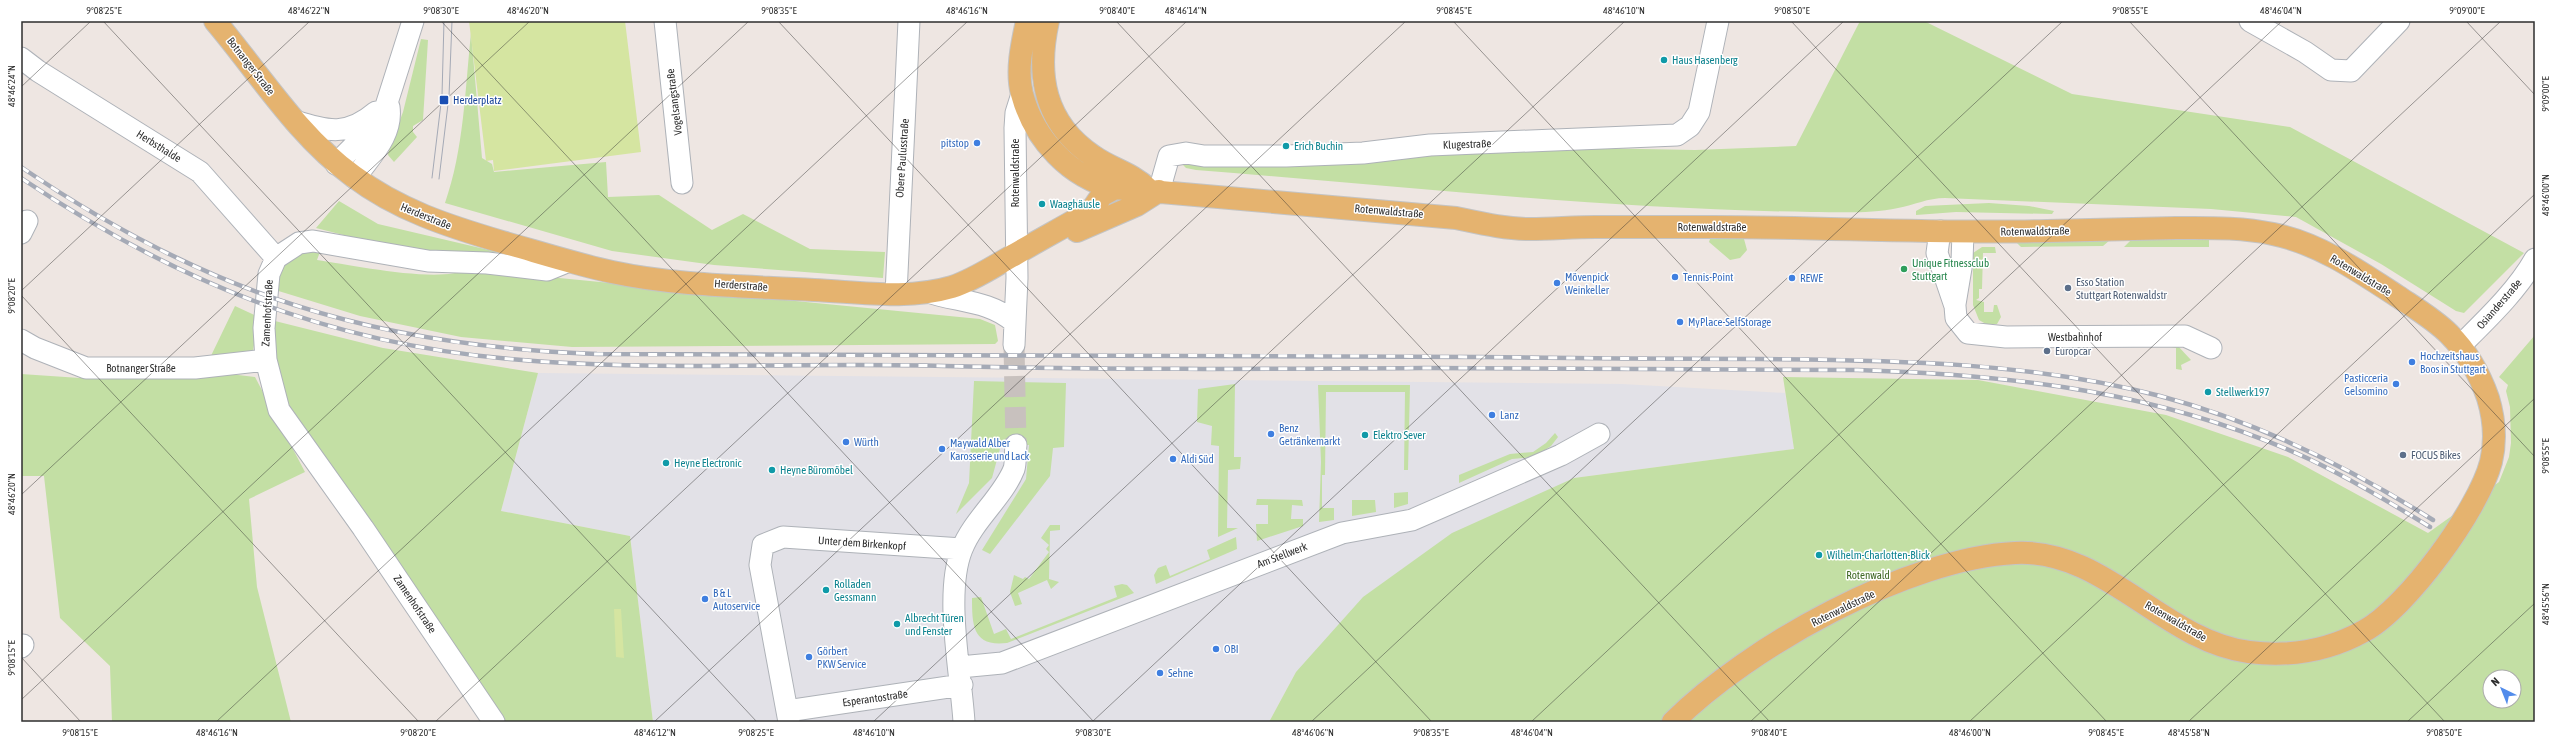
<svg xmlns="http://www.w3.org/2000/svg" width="2556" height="743" font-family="'Asap Condensed',sans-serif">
  <rect width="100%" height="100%" fill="#eee6e2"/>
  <path fill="#e2e1e7" d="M538 373 1622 384 1785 393 1794 449 1574 478 1296 672 1269 722H653L630 536 501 511Z"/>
  <path fill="#c3dfa4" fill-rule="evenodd" d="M1860 21H1924L2072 94 2290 127 2524 253 2464 313 2456 311 2381 264 2296 217 2211 209 1945 198C1928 198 1914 205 1898 208 1870 214 1839 212 1811 212 1606 209 1400 186 1196 170L1186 168 1182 164V162L1535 147 1695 150 1796 146Z
    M471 33 482 158 492 164 494 172 606 162 608 197 659 195 712 230 743 214 810 249 885 252 883 278 714 265 612 251 445 203C464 149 465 90 471 33Z
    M421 39 428 40 423 120 413 126V132L417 137 394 162 388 155 389 149 403 112Z
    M339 201 378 224 506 254H426L402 250 316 228Z
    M1989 203 2029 206 2054 211 2052 214 1956 212 1916 215V211L1925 206Z
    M1710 239H1744L1747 250 1740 258 1730 260 1709 242Z
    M2110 240 2103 246 2021 247 2016 242Z
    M2131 240H2209V247H2124Z
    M1982 247H1995L1996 253H1983L1982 289H1979V298L1976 300 1984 302V312H1993L1994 305H1997L2001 317 1997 324H1986L1979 320 1973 305V253Z
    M321 249 317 260C352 265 440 284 468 269L980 319 995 325 998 341 995 344 572 347 461 337 360 316 272 289C285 256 286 255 321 249Z
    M235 306 259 317 252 356 208 362Z
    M271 320 383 348 538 373 501 511 630 536 653 722H504L293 416 273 359Z
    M2535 335V722H1269L1296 672 1363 597 1452 533 1574 478 1794 449 1783 377 1978 380 2166 415 2288 457 2428 533 2499 482 2509 457 2511 443 2510 407 2506 391 2508 385 2499 377ZM2490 677H2514V701H2490Z
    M2177 345 2191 360 2181 365 2182 370 2176 369V348L2166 346Z
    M213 372 255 377 305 472 249 499 257 587 291 722H112L110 666 60 618 44 476H21V374L80 378Z
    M974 381 1066 383 1064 447 1053 448 1050 476 990 554 982 550 1026 479 1029 445H1001L992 478 956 514 969 483Z
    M1235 384 1234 457H1241L1240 469 1228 470 1227 528H1238L1218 537 1219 446 1211 445 1212 426 1197 422 1198 389Z
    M1318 385H1410L1408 470H1404L1405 392H1326L1325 475H1322V508H1334V520L1319 522 1321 462Z
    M1555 433 1558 437 1551 446 1534 457 1512 459 1459 483V475L1510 454 1533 452 1546 443Z
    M1408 492V504L1394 508V493Z
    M1257 499 1302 500 1303 506 1292 505 1291 519H1303V526L1257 541 1256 524H1268V505H1256Z
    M1352 500H1375L1376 512 1352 516Z
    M1050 525H1060V530L1050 531 1049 579 1059 582 1051 589 1047 580 1018 593 1022 604 1015 606 1010 592 1014 575 1023 579 1025 577 1029 579 1049 552 1046 549 1049 545 1041 538Z
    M1236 537 1237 549 1156 584 1154 575 1158 568 1166 565 1170 576 1210 559 1207 550Z
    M1122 584 1127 585 1134 593 1007 643C973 647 972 626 972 598L981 597 994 634 1006 629 1011 639 1117 597 1114 586Z"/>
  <path fill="#d5e5a1" d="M469 21H625L641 152 494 171 493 160 486 161Z
    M614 609H621L624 658 616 657Z"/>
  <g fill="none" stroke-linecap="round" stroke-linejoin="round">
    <path stroke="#c8c1be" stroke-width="21" stroke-dasharray="21 10" stroke-linecap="butt" d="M1014 345 1016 445"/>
    <g stroke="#aeb2b8" stroke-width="23">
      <path id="minor" d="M665 21 682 183
        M2250 21 2305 52 2331 70 2351 71 2399 21
        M21 58 38 71 200 172 276 258
        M295 121C328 132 348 136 376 112
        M336 164 362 138 385 109 413 21
        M355 178C370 156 393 136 389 107
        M1159 191 1169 156 1186 153 1204 156H1286L1363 153 1430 145 1677 135 1690 126 1699 112 1718 21
        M1940 231 1937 253 1955 306 1956 318 1968 333 2006 337 2185 336 2211 348
        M21 233 27 221
        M928 292C957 302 989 300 1014 322
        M896 294 909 21
        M1955 304 1962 262 1963 232
        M21 340 35 348 86 368H195L266 360
        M1014 345 1017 278 1015 128 1016 113 1022 94
        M2460 346C2486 320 2517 291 2535 259
        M21 647 23 645
        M960 667 1002 663 1342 533 1412 520 1561 455 1599 434
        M787 711 962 685
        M494 722 363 528 279 410 266 360 264 328 269 274 276 258 299 243 313 241 428 261 487 263 547 270 569 261
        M789 722 760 565 763 545 783 537 962 549
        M964 722C961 673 944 593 962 549 974 519 1003 497 1014 469 1016 463 1015 452 1016 445"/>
    </g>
    <g stroke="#c4c4c4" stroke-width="24">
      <path id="major" d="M215 21C259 73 297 135 353 176 398 210 448 226 502 242 538 252 575 264 612 272 677 286 747 286 814 290 859 292 908 300 952 287 974 280 994 266 1014 255 1039 240 1066 226 1091 211L1102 195 1115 188
        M1027 21C1022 44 1016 71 1022 94 1034 139 1070 178 1115 188L1456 218C1480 223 1505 229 1530 229 1552 229 1573 227 1595 227 1634 227 1674 227 1713 227 1824 227 1936 234 2047 231 2090 230 2133 229 2176 228 2208 228 2241 227 2273 234 2318 243 2359 271 2397 296 2415 308 2434 319 2449 334 2466 351 2480 375 2488 398 2494 418 2496 441 2491 462 2479 509 2407 608 2364 631 2328 651 2289 657 2249 652 2163 641 2105 548 2015 553 1908 558 1748 647 1673 722
        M1048 21C1036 75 1044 123 1093 156 1111 169 1132 173 1148 189
        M1077 231 1137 205 1159 191"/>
    </g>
    <use href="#minor" stroke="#fff" stroke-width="21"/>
    <use href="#major" stroke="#e5b36f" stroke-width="22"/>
    <path stroke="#a5aab6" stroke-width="1" d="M432 178 442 95 444 21
      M439 179 449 96 452 21"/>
    <g stroke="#a5aab6" stroke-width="4.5">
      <path id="rail" d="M21 167C207 294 373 346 597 354 891 357 1185 354 1479 357 1573 358 1666 359 1760 359 1894 360 2030 362 2160 396 2258 422 2347 466 2433 520
        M21 178C173 280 326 343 510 359 654 372 799 362 944 366 1104 370 1264 369 1425 368 1569 368 1714 370 1858 370 2016 375 2164 392 2309 459 2351 479 2391 503 2430 527"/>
    </g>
    <use href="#rail" stroke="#fff" stroke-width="3" stroke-dasharray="9" stroke-linecap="butt"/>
  </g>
  <path fill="none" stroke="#2e2e2e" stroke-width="1" stroke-opacity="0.45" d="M103 21 757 722M441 21 1094 722M778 21 1432 722M1116 21 1770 722M1453 21 2107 722M1791 21 2445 722M2129 21 2535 457M2466 21 2535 95M21 87 91 21M21 291 310 21M21 295 419 722M21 495 530 21M21 657 81 722M21 700 749 21M216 722 968 21M435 722 1187 21M654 722 1406 21M873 722 1625 21M1092 722 1844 21M1311 722 2063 21M1531 722 2282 21M1750 722 2501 21M1969 722 2535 194M2188 722 2535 398M2407 722 2535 603"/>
  <g fill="#0f9aa8" stroke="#fff" stroke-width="1.5">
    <circle cx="1664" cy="60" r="4"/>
    <circle cx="1286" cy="146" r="4"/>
    <circle cx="1042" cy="204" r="4"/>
    <circle cx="2208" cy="392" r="4"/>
    <circle cx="1365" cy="435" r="4"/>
    <circle cx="666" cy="463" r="4"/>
    <circle cx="772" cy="470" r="4"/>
    <circle cx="1819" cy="555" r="4"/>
    <circle cx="826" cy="590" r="4"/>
    <circle cx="897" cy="624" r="4"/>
  </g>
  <rect fill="#1a4fb4" stroke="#fff" stroke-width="1.5" x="439" y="95" width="10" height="10" rx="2"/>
  <g fill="#3f7fe0" stroke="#fff" stroke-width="1.5">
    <circle cx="977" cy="143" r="4"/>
    <circle cx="1675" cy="277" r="4"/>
    <circle cx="1792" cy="278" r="4"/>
    <circle cx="1557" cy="283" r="4"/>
    <circle cx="1680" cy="322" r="4"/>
    <circle cx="2412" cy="362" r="4"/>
    <circle cx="2396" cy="384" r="4"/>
    <circle cx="1492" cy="415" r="4"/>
    <circle cx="1271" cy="434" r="4"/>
    <circle cx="846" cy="442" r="4"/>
    <circle cx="942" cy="449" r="4"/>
    <circle cx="1173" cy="459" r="4"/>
    <circle cx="705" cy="599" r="4"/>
    <circle cx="1216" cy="649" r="4"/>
    <circle cx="809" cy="657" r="4"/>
    <circle cx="1160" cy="673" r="4"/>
  </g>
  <circle fill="#2e9e5b" stroke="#fff" stroke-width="1.5" cx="1904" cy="269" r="4"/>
  <g fill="#5c6f8a" stroke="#fff" stroke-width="1.5">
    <circle cx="2068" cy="288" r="4"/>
    <circle cx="2047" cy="351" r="4"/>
    <circle cx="2403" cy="455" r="4"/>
  </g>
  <g text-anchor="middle" stroke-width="3" stroke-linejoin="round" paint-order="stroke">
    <g font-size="11" fill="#0d838f" stroke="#fff" text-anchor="start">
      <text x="1672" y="64">Haus Hasenberg</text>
      <text x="1294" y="150">Erich Buchin</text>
      <text x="1050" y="208">Waaghäusle</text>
      <text x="2216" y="396">Stellwerk197</text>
      <text x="1373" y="439">Elektro Sever</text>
      <text x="674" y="467">Heyne Electronic</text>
      <text x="780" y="474">Heyne Büromöbel</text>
      <text x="1827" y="559">Wilhelm-Charlotten-Blick</text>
      <text x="834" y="588">Rolladen<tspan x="834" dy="13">Gessmann</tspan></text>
      <text x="905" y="622">Albrecht Türen<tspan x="905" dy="13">und Fenster</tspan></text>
    </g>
    <g font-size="11" fill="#2e2e2e" stroke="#fff">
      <text transform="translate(251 66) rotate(52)" y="4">Botnanger Straße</text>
      <text transform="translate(674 102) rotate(-97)" y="4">Vogelsangstraße</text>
      <text transform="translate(1467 144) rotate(-2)" y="4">Klugestraße</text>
      <text transform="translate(159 146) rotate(32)" y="4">Herbsthalde</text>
      <text transform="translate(902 158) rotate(-86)" y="4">Obere Paulusstraße</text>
      <text transform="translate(1015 173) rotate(-90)" y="4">Rotenwaldstraße</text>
      <text transform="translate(1389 211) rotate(5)" y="4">Rotenwaldstraße</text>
      <text transform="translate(426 216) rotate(22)" y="4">Herderstraße</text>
      <text x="1712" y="231">Rotenwaldstraße</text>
      <text transform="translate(2035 231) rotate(-1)" y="4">Rotenwaldstraße</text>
      <text transform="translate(2361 275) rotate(31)" y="4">Rotenwaldstraße</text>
      <text transform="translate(741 285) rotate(4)" y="4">Herderstraße</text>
      <text transform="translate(2499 304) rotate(-49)" y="4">Osianderstraße</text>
      <text transform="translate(267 313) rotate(-87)" y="4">Zamenhofstraße</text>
      <text x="2075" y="341">Westbahnhof</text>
      <text x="141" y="372">Botnanger Straße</text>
      <text transform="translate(862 543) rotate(4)" y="4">Unter dem Birkenkopf</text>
      <text transform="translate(1282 555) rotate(-21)" y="4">Am Stellwerk</text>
      <text transform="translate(415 604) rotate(56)" y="4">Zamenhofstraße</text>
      <text transform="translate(1843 608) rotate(-26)" y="4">Rotenwaldstraße</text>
      <text transform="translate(2176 621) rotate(30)" y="4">Rotenwaldstraße</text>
      <text transform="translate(875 698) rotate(-8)" y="4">Esperantostraße</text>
    </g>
    <g font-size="11" fill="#164399" stroke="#fff" text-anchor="start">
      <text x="453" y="104">Herderplatz</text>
    </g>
    <g font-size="11" fill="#366cbe" stroke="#fff" text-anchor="start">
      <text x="969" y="147" text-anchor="end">pitstop</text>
      <text x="1565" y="281">Mövenpick<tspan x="1565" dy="13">Weinkeller</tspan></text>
      <text x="1683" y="281">Tennis-Point</text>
      <text x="1800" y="282">REWE</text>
      <text x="1688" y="326">MyPlace-SelfStorage</text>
      <text x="2420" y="360">Hochzeitshaus<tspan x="2420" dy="13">Boos in Stuttgart</tspan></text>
      <text x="2388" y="382" text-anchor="end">Pasticceria<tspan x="2388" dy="13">Gelsomino</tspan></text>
      <text x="1500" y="419">Lanz</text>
      <text x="1279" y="432">Benz<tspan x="1279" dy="13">Getränkemarkt</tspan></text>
      <text x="854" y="446">Würth</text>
      <text x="950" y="447">Maywald Alber<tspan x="950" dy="13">Karosserie und Lack</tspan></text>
      <text x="1181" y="463">Aldi Süd</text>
      <text x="713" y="597">B &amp; L<tspan x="713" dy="13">Autoservice</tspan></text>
      <text x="1224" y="653">OBI</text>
      <text x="817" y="655">Görbert<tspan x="817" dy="13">PKW Service</tspan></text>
      <text x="1168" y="677">Sehne</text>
    </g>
    <g font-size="11" fill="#27864d" stroke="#fff" text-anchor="start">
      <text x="1912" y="267">Unique Fitnessclub<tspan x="1912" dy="13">Stuttgart</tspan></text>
    </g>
    <g font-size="11" fill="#4e5e75" stroke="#fff" text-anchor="start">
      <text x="2076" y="286">Esso Station<tspan x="2076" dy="13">Stuttgart Rotenwaldstr</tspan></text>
      <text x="2055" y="355">Europcar</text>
      <text x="2411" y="459">FOCUS Bikes</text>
    </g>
    <g font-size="11" fill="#3d6622" stroke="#fff">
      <text x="1868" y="579">Rotenwald</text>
    </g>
  </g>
  <rect width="2556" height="743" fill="none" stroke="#ffffff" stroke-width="44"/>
  <g transform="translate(2502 689) rotate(317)"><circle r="19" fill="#ffffff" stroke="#ababab"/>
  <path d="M0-3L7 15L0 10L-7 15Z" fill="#528ceb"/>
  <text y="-6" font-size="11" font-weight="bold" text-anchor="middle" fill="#2e2e2e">N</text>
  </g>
  <rect x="22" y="22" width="2512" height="699" fill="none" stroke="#2e2e2e" stroke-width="1.5"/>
  <g font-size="10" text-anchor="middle" fill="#2e2e2e">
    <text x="104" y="14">9°08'25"E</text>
    <text x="309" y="14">48°46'22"N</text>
    <text x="441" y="14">9°08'30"E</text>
    <text x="528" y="14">48°46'20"N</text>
    <text x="779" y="14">9°08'35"E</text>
    <text x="967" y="14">48°46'16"N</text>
    <text x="1117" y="14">9°08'40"E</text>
    <text x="1186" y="14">48°46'14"N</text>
    <text x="1454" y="14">9°08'45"E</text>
    <text x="1624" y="14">48°46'10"N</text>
    <text x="1792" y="14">9°08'50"E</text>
    <text x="2130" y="14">9°08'55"E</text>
    <text x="2281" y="14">48°46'04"N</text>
    <text x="2467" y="14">9°09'00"E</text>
    <text transform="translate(11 86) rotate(-90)" y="4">48°46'24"N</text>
    <text transform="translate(2545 94) rotate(-90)" y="4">9°09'00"E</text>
    <text transform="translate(2545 195) rotate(-90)" y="4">48°46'00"N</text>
    <text transform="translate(11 296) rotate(-90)" y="4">9°08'20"E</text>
    <text transform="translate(2545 456) rotate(-90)" y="4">9°08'55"E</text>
    <text transform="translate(11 494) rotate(-90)" y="4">48°46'20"N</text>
    <text transform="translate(2545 604) rotate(-90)" y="4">48°45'56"N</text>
    <text transform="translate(11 658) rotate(-90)" y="4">9°08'15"E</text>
    <text x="80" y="736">9°08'15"E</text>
    <text x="217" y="736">48°46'16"N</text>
    <text x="418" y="736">9°08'20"E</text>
    <text x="655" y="736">48°46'12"N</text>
    <text x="756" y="736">9°08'25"E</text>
    <text x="874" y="736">48°46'10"N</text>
    <text x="1093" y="736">9°08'30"E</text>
    <text x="1313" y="736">48°46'06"N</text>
    <text x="1431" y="736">9°08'35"E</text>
    <text x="1532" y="736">48°46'04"N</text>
    <text x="1769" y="736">9°08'40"E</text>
    <text x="1970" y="736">48°46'00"N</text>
    <text x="2106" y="736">9°08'45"E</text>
    <text x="2189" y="736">48°45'58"N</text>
    <text x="2444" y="736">9°08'50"E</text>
  </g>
</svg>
